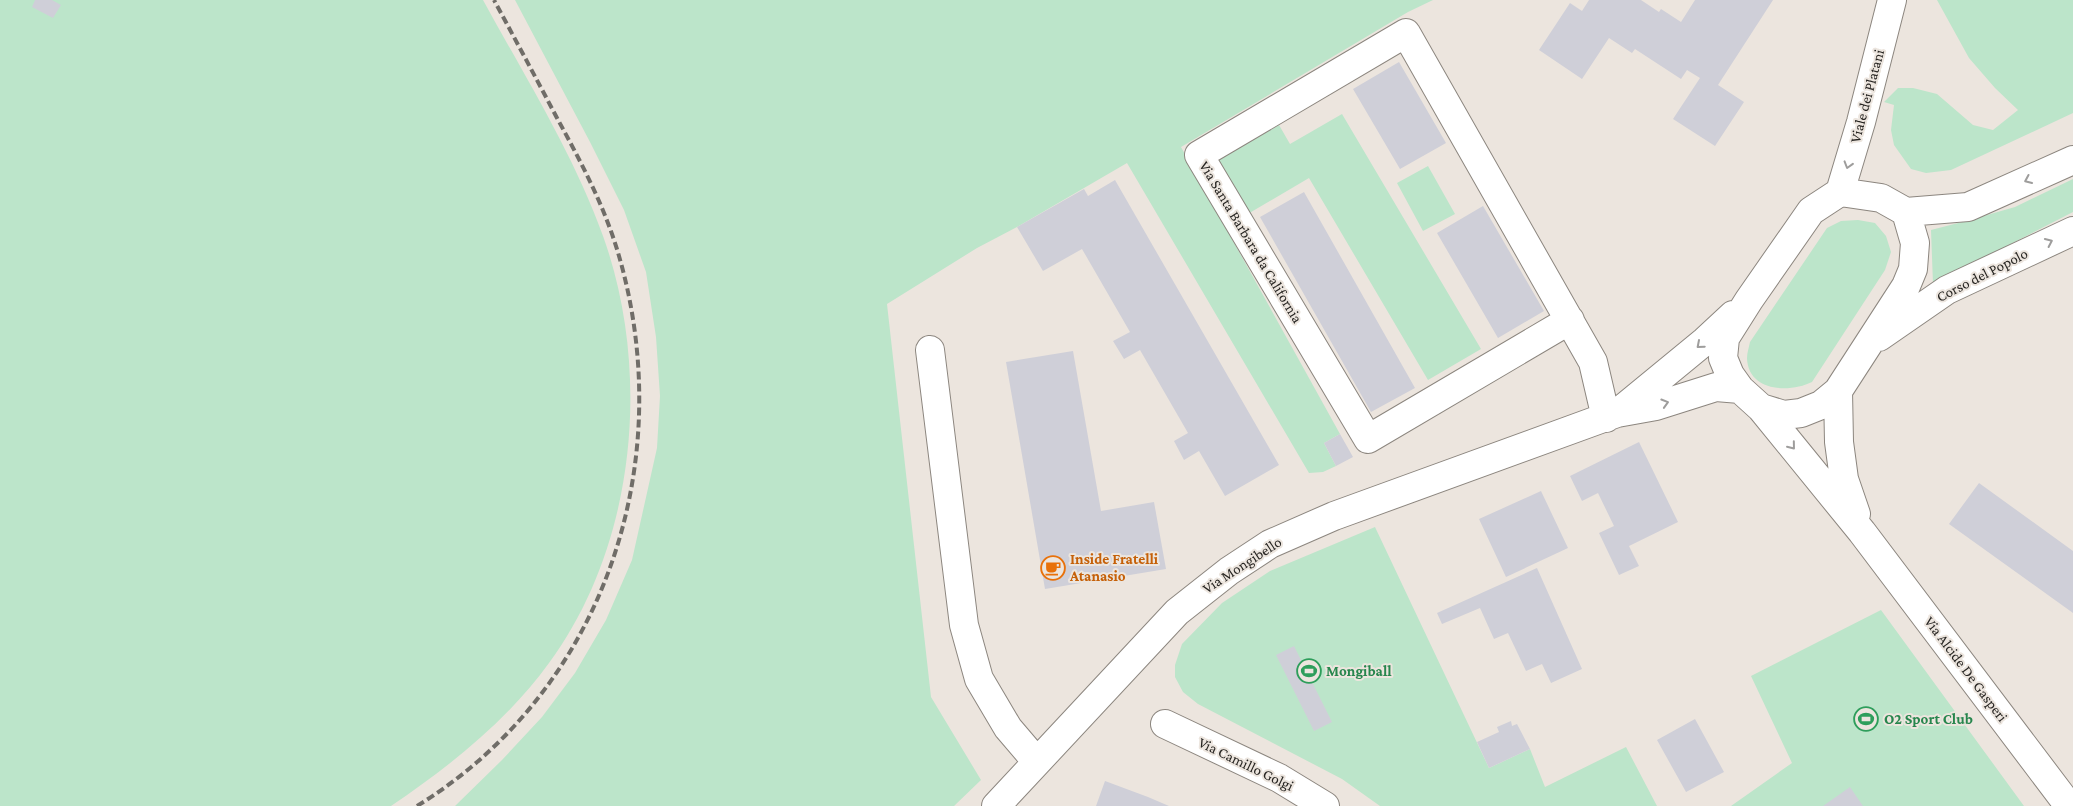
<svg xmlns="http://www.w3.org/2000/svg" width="2073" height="806" font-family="'Crimson Pro',serif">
  <rect width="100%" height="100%" fill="#ece5de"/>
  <path fill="#bce5ca" d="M0 0H483C525 77 573 153 603 236 652 372 636 545 549 663 507 721 450 766 391 806H0Z
    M515 0H1433L1408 12 1181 147 1340 434 1324 443 1336 466 1323 472 1309 473 1127 163 1017 227 977 248 887 304 931 697 981 780 954 806H455L502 760 542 717 575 673 606 620 632 560 657 448 660 396 656 337 646 272 624 210 590 142Z
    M1937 0H2073V113L1951 170 1926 173 1911 169 1894 145 1891 130 1894 105 1884 102 1898 88H1913L1937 94 1973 125 1993 130 2018 110 1995 88 1969 58Z
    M1342 114 1481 349 1428 380 1309 178 1246 215 1215 162 1279 125 1290 144Z
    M1428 166 1455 214 1423 231 1397 183Z
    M2073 179V212L1933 284 1931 230 1966 221 2015 207Z
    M1858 220 1875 223 1886 236 1891 252 1885 270 1812 382C1790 393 1748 392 1747 358 1747 353 1749 347 1750 342L1827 228 1841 221Z
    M1375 527 1489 768 1530 749 1545 787 1626 747 1657 806H1380L1342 779 1198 704 1183 692 1175 677V665L1182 644 1222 603 1270 571Z
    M1881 610 2024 806H1731L1792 763 1751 676Z"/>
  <path fill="#cfcfd8" d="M35 0H52L61 5 53 18 32 7Z
    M1589 0H1641L1659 12 1661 9 1681 22 1695 0H1773L1718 85 1744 102 1715 146 1673 119 1700 78 1687 70 1681 79 1635 49 1632 53 1609 38 1582 79 1539 50 1570 3 1582 11Z
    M1399 62 1446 143 1400 169 1353 89Z
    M1115 180 1279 465 1225 496 1199 451 1184 460 1174 441 1188 433 1140 350 1124 359 1113 341 1130 332 1082 249 1043 271 1017 227 1084 189 1088 196Z
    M1304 192 1415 388 1371 412 1260 217Z
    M1483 206 1544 311 1498 338 1437 233Z
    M1073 351 1101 511 1154 502 1166 569 1045 589 1006 362Z
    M1340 434 1353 457 1336 466 1324 443Z
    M1639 442 1678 522 1629 546 1639 566 1619 575 1599 533 1614 526 1598 493 1582 501 1570 476Z
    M1979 483 2073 551V613L1949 524Z
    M1541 491 1568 548 1506 577 1479 519Z
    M1537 568 1582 669 1551 683 1542 664 1526 671 1508 633 1494 639 1480 608 1442 624 1437 613Z
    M1294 646 1332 722 1314 731 1276 655Z
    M1695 719 1724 772 1686 792 1657 740Z
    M1511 721 1512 726 1517 724 1530 749 1489 768 1477 742 1499 732 1497 727Z
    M1105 781 1148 797 1169 806H1096Z
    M1850 787 1863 806H1823Z"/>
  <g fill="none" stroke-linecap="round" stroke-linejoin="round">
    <g stroke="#8c867f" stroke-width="30">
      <path id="minor" d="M1840 192 1861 122 1892 0
        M1906 212 1968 207 2073 160
        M1570 320 1368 439 1199 155 1406 33 1593 362 1606 418
        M1879 337 1947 290 2073 231
        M930 350 964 625 979 679 1008 728 1037 762
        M1838 391 1839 442 1844 479 1856 514
        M1761 408 1862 532 2069 806
        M1621 410 1705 341 1733 315
        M1165 724 1279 778 1325 806
        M996 806 1177 612 1229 571 1270 544 1334 516 1617 413 1656 406 1716 387 1740 389 1761 408 1784 415 1801 413 1821 405 1838 391 1906 286 1913 269 1915 243 1906 212 1881 198 1840 192 1811 211 1749 300 1725 338 1723 358 1730 375 1740 389"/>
    </g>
    <use href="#minor" stroke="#fff" stroke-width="28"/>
    <path stroke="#706d68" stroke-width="4" stroke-dasharray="8 4" stroke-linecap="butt" d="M417 806C604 691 679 464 619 256 605 207 581 162 557 118 536 78 515 39 494 0"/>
  </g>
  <defs><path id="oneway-chevron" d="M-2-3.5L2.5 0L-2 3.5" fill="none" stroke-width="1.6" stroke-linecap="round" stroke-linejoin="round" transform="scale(1.25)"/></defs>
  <g stroke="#9e9d9c">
    <use href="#oneway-chevron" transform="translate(1848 165) rotate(107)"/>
    <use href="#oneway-chevron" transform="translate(2028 180) rotate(156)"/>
    <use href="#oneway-chevron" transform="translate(2049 242) rotate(-25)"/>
    <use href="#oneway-chevron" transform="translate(1700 345) rotate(139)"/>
    <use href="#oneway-chevron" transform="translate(1665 403) rotate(-17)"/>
    <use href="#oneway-chevron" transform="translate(1792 446) rotate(51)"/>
  </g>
  <defs>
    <g id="cafe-ring" transform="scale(1.25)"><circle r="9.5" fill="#ece5de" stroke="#e8710a" stroke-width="1.5"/><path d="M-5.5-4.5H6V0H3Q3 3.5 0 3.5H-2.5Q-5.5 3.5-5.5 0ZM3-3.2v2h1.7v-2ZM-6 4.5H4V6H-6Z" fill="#e8710a"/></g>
    <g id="stadium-ring" transform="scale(1.25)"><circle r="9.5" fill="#ece5de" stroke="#2e9e5b" stroke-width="1.5"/><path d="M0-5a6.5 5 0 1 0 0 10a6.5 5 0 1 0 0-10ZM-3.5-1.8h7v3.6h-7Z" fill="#2e9e5b"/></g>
  </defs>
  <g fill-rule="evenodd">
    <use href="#cafe-ring" x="1053" y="568"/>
    <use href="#stadium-ring" x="1309" y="671"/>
    <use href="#stadium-ring" x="1866" y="719"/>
  </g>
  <g text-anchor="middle" stroke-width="4" stroke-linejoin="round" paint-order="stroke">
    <g font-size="15" fill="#272522" stroke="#ece5de">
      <text transform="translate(1867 96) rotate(-75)" y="5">Viale dei Platani</text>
      <text transform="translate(1251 242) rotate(59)" y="5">Via Santa Barbara da California</text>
      <text transform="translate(1982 275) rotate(-27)" y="5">Corso del Popolo</text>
      <text transform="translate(1242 565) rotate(-33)" y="5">Via Mongibello</text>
      <text transform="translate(1966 669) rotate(53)" y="5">Via Alcide De Gasperi</text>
      <text transform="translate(1246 764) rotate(26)" y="5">Via Camillo Golgi</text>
    </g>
    <g font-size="15" font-weight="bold" fill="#c56008" stroke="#ece5de" text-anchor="start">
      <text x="1070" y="564">Inside Fratelli<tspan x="1070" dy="17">Atanasio</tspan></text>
    </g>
    <g font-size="15" font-weight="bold" fill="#27864d" stroke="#ece5de" text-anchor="start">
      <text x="1326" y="676">Mongiball</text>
      <text x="1884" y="724">O2 Sport Club</text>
    </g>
  </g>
</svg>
